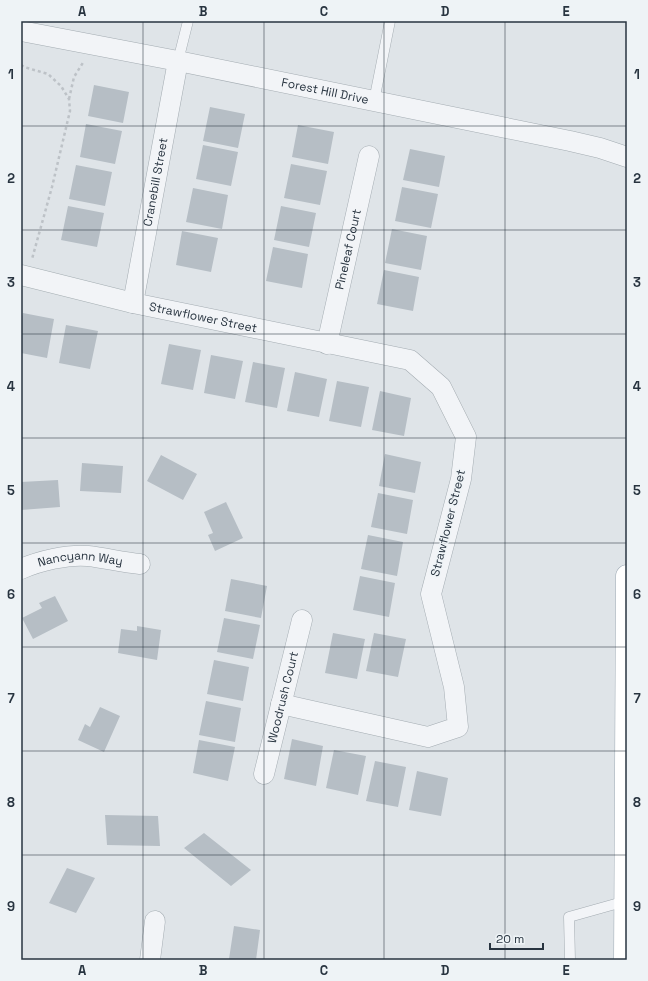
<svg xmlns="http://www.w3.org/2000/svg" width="648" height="981" font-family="'Space Grotesk',sans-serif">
  <rect width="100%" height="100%" fill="#dfe4e8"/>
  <path fill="#b6bec5" d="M94 85 129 92 123 123 88 116Z
    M210 107 245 114 238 148 203 141Z
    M86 124 122 131 115 164 80 157Z
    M298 125 334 132 328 164 292 157Z
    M203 145 238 152 231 186 196 179Z
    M410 149 445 156 439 187 403 180Z
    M291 164 327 171 320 205 284 198Z
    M76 165 112 172 105 206 69 199Z
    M402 187 438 194 431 228 395 221Z
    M193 188 228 195 222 229 186 222Z
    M68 206 104 213 97 247 61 240Z
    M281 206 316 213 309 247 274 240Z
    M392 229 427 236 421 270 385 263Z
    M182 231 218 238 211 272 176 265Z
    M273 247 308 254 302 288 266 281Z
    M384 270 419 277 413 311 377 304Z
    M23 313 54 319 47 358 21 353V321Z
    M66 325 98 331 90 369 59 363Z
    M169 344 201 350 193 390 161 384Z
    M211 355 243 361 235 399 204 393Z
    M253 362 285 368 277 408 245 402Z
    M295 372 327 379 319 417 287 411Z
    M337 381 369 387 361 427 329 421Z
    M380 391 411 398 404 436 372 430Z
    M385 454 421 462 415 493 379 486Z
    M161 455 197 474 183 500 147 481Z
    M82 463 123 466 121 493 80 491Z
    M58 480 60 507 21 510V482Z
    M378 493 413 500 407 534 371 527Z
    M226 502 243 538 215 551 208 535 213 533 204 512Z
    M368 535 403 542 397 576 361 569Z
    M360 576 395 583 389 617 353 610Z
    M231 579 267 586 261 618 225 611Z
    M55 596 68 621 33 639 22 618 42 608 39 603Z
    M224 618 260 625 253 659 217 652Z
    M137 626 161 630 157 660 118 653 121 629 137 631Z
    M333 633 365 639 357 679 325 673Z
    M374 633 406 639 398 677 366 671Z
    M214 660 249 667 243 701 207 694Z
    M206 701 241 708 235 742 199 735Z
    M100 707 120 716 104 752 78 740 85 724 90 727Z
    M292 739 323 746 316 786 284 779Z
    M199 740 235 747 228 781 193 773Z
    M334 750 366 756 358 795 326 788Z
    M375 761 406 767 398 807 366 801Z
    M417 771 448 778 441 816 409 810Z
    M105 815 158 816 160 846 107 845Z
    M204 833 251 870 231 886 184 848Z
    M67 868 95 878 76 913 49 903Z
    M234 926 260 930 256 960H234L229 959Z"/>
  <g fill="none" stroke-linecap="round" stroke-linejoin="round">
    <g stroke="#a4acb2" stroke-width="11">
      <path id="service" d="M178 61 188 21
        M374 101 390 21
        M570 960 569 917 626 901"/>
    </g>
    <g stroke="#a4acb2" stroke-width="21">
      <g id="minor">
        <path id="s1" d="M21 31 178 61 570 141 600 148 627 157"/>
        <path id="s2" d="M21 275 133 303 410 360 441 387 466 437 461 479 431 594 454 687 458 727 428 737 281 704"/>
        <path id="s3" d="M133 303 178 61"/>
        <path id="s4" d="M327 344 369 156"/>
        <path id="s5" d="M21 569C39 561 68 554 88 556 105 558 122 562 140 564"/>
        <path id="s6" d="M264 774 302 620"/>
        <path d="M150 960 155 921"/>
      </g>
    </g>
    <g stroke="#9eaab4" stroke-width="23">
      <path id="primary" d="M625 960 627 576"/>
    </g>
    <path stroke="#bdc2c7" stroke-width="2.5" stroke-dasharray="3 3" stroke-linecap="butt" d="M21 65 24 67 48 74 61 86 69 99 70 111 52 187 32 259
      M69 99 74 77 84 61"/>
    <use href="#service" stroke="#f2f4f7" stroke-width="10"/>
    <use href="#minor" stroke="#f2f4f7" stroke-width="20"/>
    <use href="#primary" stroke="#fff" stroke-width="22"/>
  </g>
  <path fill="none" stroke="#283440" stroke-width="1" stroke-opacity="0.55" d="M143 21V960M264 21V960M384 21V960M505 21V960M21 126H627M21 230H627M21 334H627M21 438H627M21 543H627M21 647H627M21 751H627M21 855H627"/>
  <g text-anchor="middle" stroke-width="3" stroke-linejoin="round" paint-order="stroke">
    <g font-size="12" fill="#283440" stroke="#eef3f6">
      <text dy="4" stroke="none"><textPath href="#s1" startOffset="310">Forest Hill Drive</textPath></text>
      <text dy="4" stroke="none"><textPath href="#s3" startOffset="123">Cranebill Street</textPath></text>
      <text dy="4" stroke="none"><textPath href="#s4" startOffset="97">Pineleaf Court</textPath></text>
      <text dy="4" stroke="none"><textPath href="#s2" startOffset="187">Strawflower Street</textPath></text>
      <text transform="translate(448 523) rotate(-76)" y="4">Strawflower Street</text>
      <text dy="4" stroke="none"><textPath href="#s5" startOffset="61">Nancyann Way</textPath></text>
      <text dy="4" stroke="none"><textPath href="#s6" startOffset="79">Woodrush Court</textPath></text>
    </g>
  </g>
  <rect width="648" height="981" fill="none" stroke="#eef3f6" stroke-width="44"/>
  <path d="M490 943v6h53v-6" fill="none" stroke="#283440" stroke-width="2"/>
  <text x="496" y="943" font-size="12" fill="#283440" stroke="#eef3f6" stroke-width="3" paint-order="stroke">20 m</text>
  <rect x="22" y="22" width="604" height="937" fill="none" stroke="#283440" stroke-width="1.5"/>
  <g font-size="13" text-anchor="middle" font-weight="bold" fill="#283440">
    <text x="82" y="16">A</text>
    <text x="203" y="16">B</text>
    <text x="324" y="16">C</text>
    <text x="445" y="16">D</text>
    <text x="566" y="16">E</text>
    <text x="11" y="79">1</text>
    <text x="637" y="79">1</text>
    <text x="11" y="183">2</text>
    <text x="637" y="183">2</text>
    <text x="11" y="287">3</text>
    <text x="637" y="287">3</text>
    <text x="11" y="391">4</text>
    <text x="637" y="391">4</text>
    <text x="11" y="495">5</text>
    <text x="637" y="495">5</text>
    <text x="11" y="599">6</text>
    <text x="637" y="599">6</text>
    <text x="11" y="703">7</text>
    <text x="637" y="703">7</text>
    <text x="11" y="807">8</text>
    <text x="637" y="807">8</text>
    <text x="11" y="911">9</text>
    <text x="637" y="911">9</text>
    <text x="82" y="975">A</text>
    <text x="203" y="975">B</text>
    <text x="324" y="975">C</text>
    <text x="445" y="975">D</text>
    <text x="566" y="975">E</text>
  </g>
</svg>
